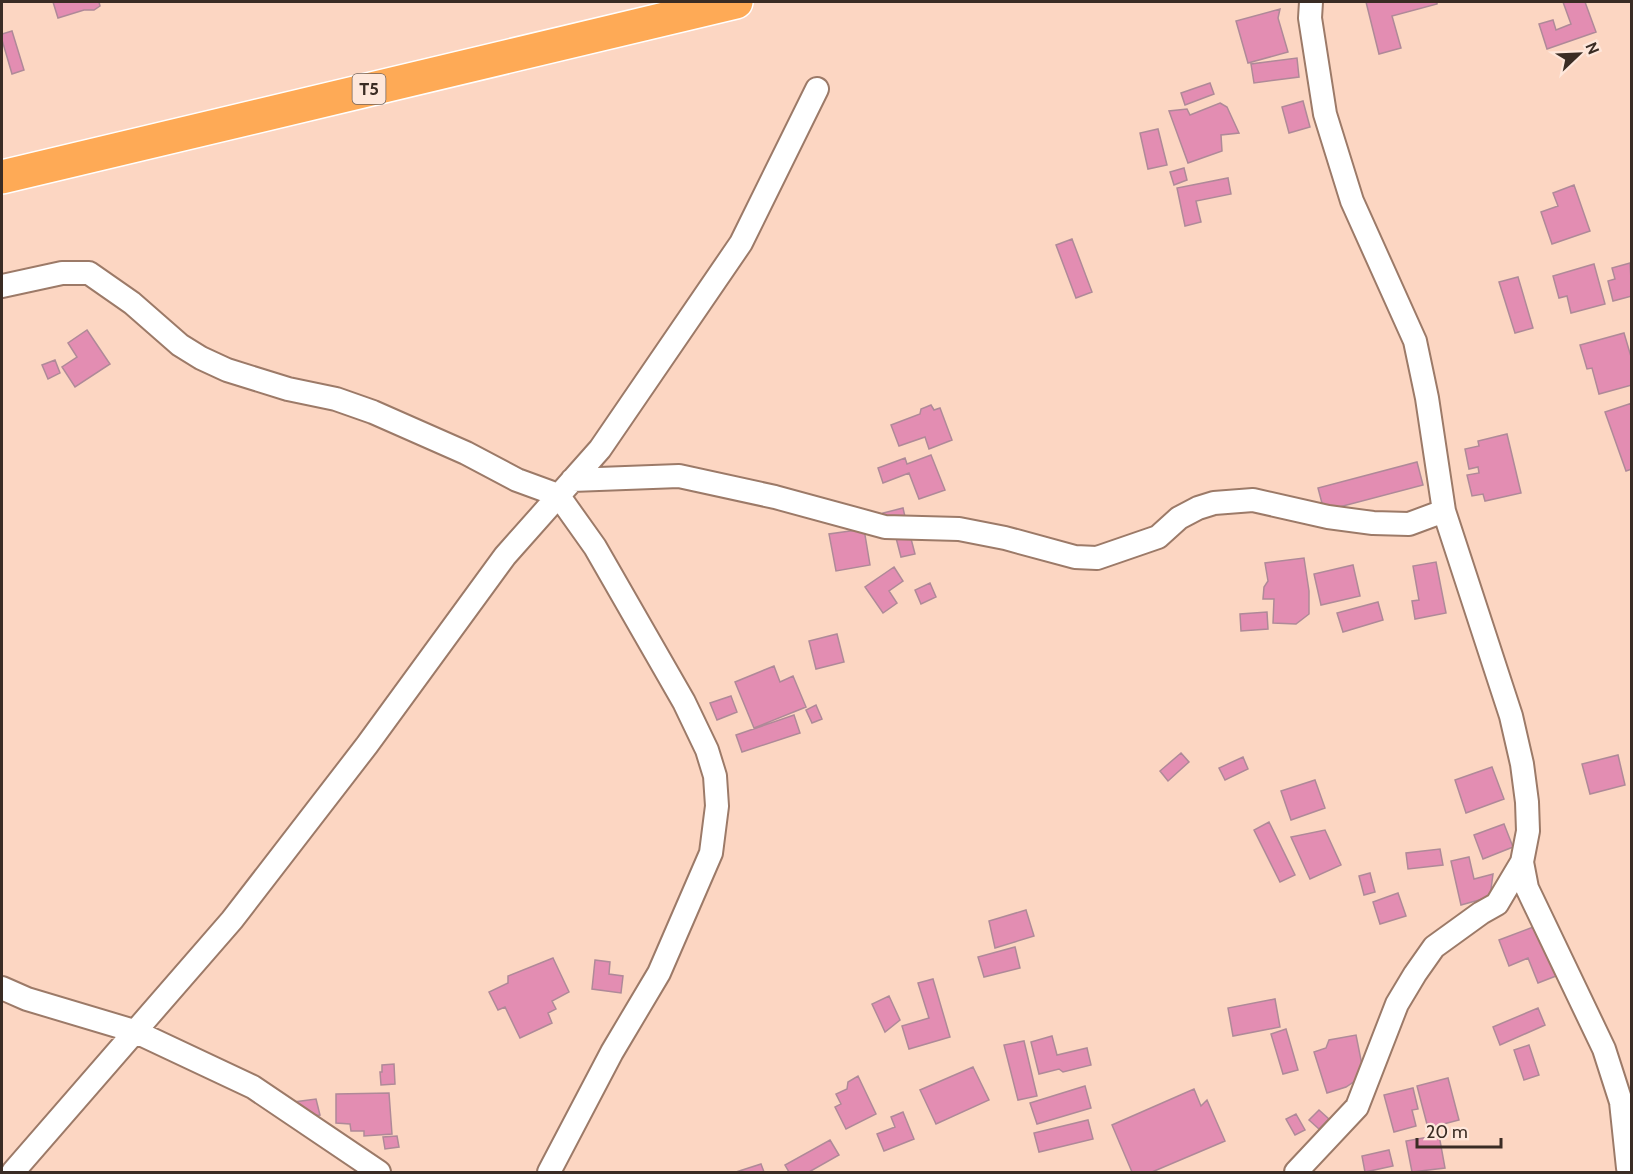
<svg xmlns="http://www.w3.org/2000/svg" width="1633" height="1174" font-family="Cabin,sans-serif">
  <rect width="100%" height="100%" fill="#fcd6c2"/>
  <path fill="#e38db2" stroke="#af8998" stroke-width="1.5" d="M53 2H99L100 6 94 10H84L58 18Z
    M1366 2H1437V4L1392 16 1401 48 1379 54Z
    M1563 2H1585L1596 32 1547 49 1539 24 1553 20 1556 30 1571 24Z
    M1280 9 1278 18 1288 52 1248 63 1236 21Z
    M12 31 24 70 12 74 2 40V34Z
    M1297 58 1299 77 1254 83 1251 64Z
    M1210 83 1214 94 1185 105 1181 93Z
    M1303 101 1310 127 1289 133 1282 107Z
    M1220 103 1227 107 1239 133 1221 135 1222 151 1188 163 1169 111 1187 109 1190 115Z
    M1158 129 1167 165 1148 169 1140 133Z
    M1184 168 1187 180 1174 185 1170 172Z
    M1228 178 1231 194 1196 201 1201 222 1185 226 1177 188Z
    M1574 185 1590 231 1552 244 1541 212 1558 206 1553 193Z
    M1072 239 1092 292 1076 298 1056 245Z
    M1630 263 1632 296 1613 301 1608 281 1615 279 1612 268Z
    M1594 264 1605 304 1571 313 1567 296 1559 298 1553 276Z
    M1518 277 1533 328 1515 333 1499 282Z
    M87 330 110 364 75 387 62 367 77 357 68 343Z
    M1624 333 1632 360V385L1599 394 1592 368 1587 369 1580 345Z
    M55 360 60 373 48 379 42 365Z
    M1632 403V469L1626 471 1605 412Z
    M931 405 934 410 940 408 952 440 929 449 925 437 899 446 891 425 920 414 921 409Z
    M1507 434 1521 493 1485 501 1483 494 1472 496 1467 475 1479 473 1478 467 1469 469 1465 449 1479 446 1478 441Z
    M931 455 945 490 919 499 909 473 883 483 878 468 905 458 907 464Z
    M1417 462 1423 485 1324 511 1318 488Z
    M903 508 906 521 886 525 883 513Z
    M864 529 870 565 836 571 829 534Z
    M909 531 915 554 901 557 895 534Z
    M1304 558 1309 591V614L1296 624 1273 623 1274 599H1263L1264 587 1268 581 1265 563Z
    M1436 562 1446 613 1415 619 1412 601 1419 600 1413 566Z
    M1353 565 1360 596 1321 605 1314 574Z
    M894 567 903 581 889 591 897 603 883 613 865 587Z
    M930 583 936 597 921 604 915 590Z
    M1378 602 1383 620 1343 632 1337 613Z
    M1267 612 1268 629 1241 631 1240 614Z
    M837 634 844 662 816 669 809 641Z
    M774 666 780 682 793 676 806 707 754 728 735 682Z
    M731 696 737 712 717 720 710 703Z
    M816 705 822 719 812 723 806 710Z
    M794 715 800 733 742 752 736 735Z
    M1181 753 1189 762 1168 781 1160 771Z
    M1618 755 1625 785 1590 794 1582 764Z
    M1243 757 1248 769 1225 780 1219 768Z
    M1492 767 1504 799 1466 813 1455 780Z
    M1315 780 1325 808 1291 820 1281 791Z
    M1269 822 1295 875 1280 882 1254 830Z
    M1504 824 1513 847 1483 859 1474 835Z
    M1325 830 1341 865 1310 879 1291 837Z
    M1440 849 1443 865 1408 869 1406 853Z
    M1469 857 1474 879 1493 874 1490 897 1461 905 1451 861Z
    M1370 873 1375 892 1364 895 1359 876Z
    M1398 893 1406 916 1380 924 1373 902Z
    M1026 910 1034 936 995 948 989 921Z
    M1536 926 1556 976 1538 983 1528 958 1509 966 1499 940Z
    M1015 947 1020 968 984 977 978 957Z
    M553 958 569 992 552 1001 556 1009 548 1013 552 1023 520 1038 505 1007 498 1010 489 992 508 983V976Z
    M595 960 610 962 609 974 623 976 621 993 592 989Z
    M933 979 950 1037 909 1049 902 1026 929 1018 918 983Z
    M889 996 900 1020 885 1032 872 1004Z
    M1275 999 1280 1027 1233 1036 1228 1008Z
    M1538 1008 1545 1025 1500 1045 1493 1027Z
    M1286 1029 1298 1070 1283 1074 1271 1034Z
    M1356 1035 1364 1075 1346 1087 1327 1093 1314 1052 1326 1048 1329 1040Z
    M1052 1036 1057 1055 1087 1048 1091 1065 1063 1072 1059 1069 1039 1074 1031 1042Z
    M1024 1041 1037 1096 1018 1100 1004 1045Z
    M1529 1045 1539 1075 1524 1080 1514 1050Z
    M394 1064 395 1084 381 1085 380 1072H382V1065Z
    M973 1067 989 1100 936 1124 920 1090Z
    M858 1076 876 1114 846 1129 835 1107 841 1104 836 1094 847 1089 848 1082Z
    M1448 1078 1459 1120 1428 1128 1417 1086Z
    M1085 1086 1091 1108 1037 1124 1030 1103Z
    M1413 1088 1418 1109 1412 1110 1416 1126 1394 1132 1384 1095Z
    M1194 1089 1201 1106 1207 1100 1225 1141 1152 1172H1132L1112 1125Z
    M389 1093 392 1134 364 1136V1131H351L350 1124 336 1123V1094Z
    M316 1099 320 1115 297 1118 294 1102Z
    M1319 1110 1329 1119 1319 1129 1309 1120Z
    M903 1112 914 1139 884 1151 877 1134 895 1127 891 1117Z
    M1296 1114 1305 1130 1295 1135 1286 1119Z
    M1088 1120 1093 1139 1039 1152 1034 1133Z
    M1439 1135 1445 1168 1412 1172 1406 1141Z
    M397 1136 399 1147 385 1149 383 1137Z
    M830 1140 839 1155 809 1172H789L785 1165Z
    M1389 1150 1393 1166 1365 1172 1362 1156Z
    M761 1164 764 1172H736Z"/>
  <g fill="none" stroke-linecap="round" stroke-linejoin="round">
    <g stroke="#9c7a68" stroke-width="26">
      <path id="minor" d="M1311 2 1310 18 1325 114 1352 201 1415 341 1427 398 1444 511 1511 716 1522 764 1527 802 1528 831 1522 862 1527 888 1604 1049 1621 1102 1628 1168 1631 1172
        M2 286 62 273H89L132 303 180 345 201 358 227 370 288 389 336 399 373 412 466 453 517 480 558 495 595 547 684 702 707 750 715 776 717 806 711 853 659 973 612 1052 549 1172
        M572 480 679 476 775 497 885 527 959 529 1005 538 1075 557 1097 558 1158 537 1179 518 1198 508 1214 503 1253 500 1328 517 1373 523 1409 524 1444 511
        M2 988 27 999 134 1031 253 1087 379 1172
        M13 1172 232 920 367 745 505 556 600 449 741 243 817 89
        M1296 1172 1357 1107 1397 1004 1415 974 1434 947 1481 913 1497 904 1522 862"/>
    </g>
    <g stroke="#fff" stroke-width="36">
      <path id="trunk" d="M2 177 736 2"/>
    </g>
    <use href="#minor" stroke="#fff" stroke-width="22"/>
    <use href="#trunk" stroke="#feaa56" stroke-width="33"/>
  </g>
  <g text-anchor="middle" stroke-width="5" stroke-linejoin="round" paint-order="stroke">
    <rect fill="#fee7db" stroke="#75645b" stroke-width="1.5" x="352.5" y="74" width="33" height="30" rx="4.5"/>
    <g font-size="18" font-weight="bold" fill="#3a2c24">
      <text x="369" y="95">T5</text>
    </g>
  </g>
  <rect width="1633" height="1174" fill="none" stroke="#3a2c24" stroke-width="6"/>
  <g transform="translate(1579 54) rotate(67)" stroke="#fee7db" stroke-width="4.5" paint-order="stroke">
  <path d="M0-4.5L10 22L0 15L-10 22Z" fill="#3a2c24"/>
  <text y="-9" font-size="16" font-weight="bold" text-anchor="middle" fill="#3a2c24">N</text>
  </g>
  <path d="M1417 1138v9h84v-9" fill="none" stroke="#3a2c24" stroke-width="3"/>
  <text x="1426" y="1138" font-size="18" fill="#3a2c24" stroke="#fee7db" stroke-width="4.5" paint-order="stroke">20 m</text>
</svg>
